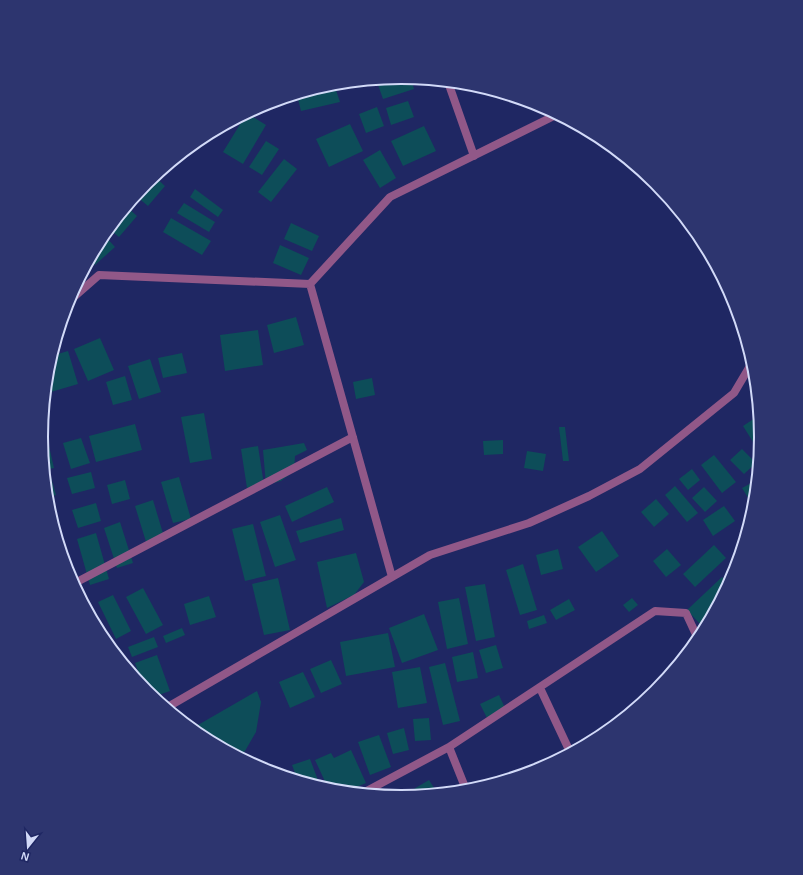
<svg xmlns="http://www.w3.org/2000/svg" width="803" height="875" font-family="Arial,sans-serif">
  <rect width="100%" height="100%" fill="#1f2763"/>
  <path fill="#0d4d59" d="M403 77 411 78 414 89 383 99 378 85Z
    M362 81 350 85 349 82H355Z
    M328 85 329 89 308 92V91Z
    M336 90 340 102 301 111 298 99Z
    M408 101 414 117 391 125 386 108Z
    M377 107 384 126 366 133 359 114Z
    M247 113 266 125 243 164 223 152Z
    M350 124 363 151 329 167 316 139Z
    M424 126 436 151 403 166 391 141Z
    M266 141 279 149 262 175 249 167Z
    M193 144 176 165 172 162Z
    M380 150 396 178 380 188 363 160Z
    M284 159 297 169 271 202 258 192Z
    M154 176 165 186 148 206 136 196Z
    M195 189 223 210 218 217 190 197Z
    M184 203 215 222 209 232 177 213Z
    M127 207 137 216 119 237 109 229Z
    M171 218 211 241 202 255 163 232Z
    M291 223 319 236 312 251 284 239Z
    M104 235 115 247 95 265 90 260Z
    M280 245 309 258 301 275 273 263Z
    M85 268 89 273 75 290 74 289Z
    M296 317 304 345 274 353 267 325Z
    M258 330 263 365 225 371 220 335Z
    M100 338 114 370 88 381 74 349Z
    M68 351 78 384 51 392 47 378 51 356Z
    M182 353 187 373 163 378 158 358Z
    M150 359 161 392 139 399 128 366Z
    M125 376 132 400 113 405 106 382Z
    M372 378 375 395 356 399 353 382Z
    M204 413 212 459 190 463 181 417Z
    M758 416 760 419 762 438 760 453 743 426Z
    M135 424 142 450 96 462 89 436Z
    M559 427H565L569 461H563Z
    M81 438 90 463 71 469 63 443Z
    M503 440V454L484 455 483 441Z
    M48 442 54 468 44 470 42 443Z
    M304 443 307 450 295 456 294 471 281 481 266 485 263 450Z
    M258 446 264 485 247 488 241 449Z
    M742 449 756 463 744 474 730 460Z
    M527 451 546 454 543 471 524 468Z
    M714 455 736 482 722 493 701 465Z
    M692 469 700 480 688 490 679 479Z
    M91 472 95 488 72 494 67 478Z
    M50 474 56 495 47 498 45 475Z
    M179 477 191 519 173 523 161 482Z
    M125 480 130 499 112 504 107 485Z
    M755 481 757 485 756 502 752 504 742 488Z
    M675 486 698 513 687 522 665 495Z
    M327 487 334 502 292 522 285 506Z
    M704 487 717 501 705 512 692 498Z
    M656 499 669 514 654 527 641 512Z
    M153 500 165 540 147 545 135 506Z
    M96 503 101 521 78 528 72 510Z
    M724 506 735 521 713 536 703 520Z
    M280 515 296 560 275 567 260 522Z
    M341 518 344 530 300 543 296 531Z
    M120 522 133 563 117 568 104 528Z
    M253 524 266 576 245 581 232 529Z
    M750 524 746 536 742 531Z
    M602 531 619 556 596 572 578 547Z
    M96 533 109 579 90 585 77 539Z
    M714 545 726 558 695 587 683 574Z
    M558 549 563 569 541 575 536 555Z
    M667 549 681 565 666 577 653 561Z
    M356 553 364 582 354 595 327 608 317 562Z
    M64 557 72 580 71 581 63 558Z
    M740 559 735 573 730 567Z
    M523 564 537 610 520 615 506 570Z
    M722 577 730 585 718 606 700 624 687 610Z
    M278 578 290 630 264 635 252 584Z
    M485 584 495 637 476 641 465 587Z
    M143 588 163 625 146 634 126 597Z
    M113 595 131 631 116 639 98 602Z
    M209 596 216 617 190 625 184 604Z
    M459 598 468 644 447 649 438 602Z
    M632 598 638 605 629 612 623 605Z
    M569 599 575 610 556 620 550 610Z
    M424 614 438 650 402 663 389 628Z
    M544 615 547 623 529 629 527 621Z
    M182 628 185 635 166 643 163 636Z
    M388 633 395 667 346 676 340 642Z
    M154 637 158 647 132 657 128 647Z
    M496 645 503 668 486 673 479 650Z
    M473 652 478 678 457 682 452 657Z
    M157 655 170 691 153 697 145 691 135 663Z
    M331 660 342 684 321 693 310 669Z
    M445 663 460 721 443 725 429 667Z
    M420 667 427 703 398 708 392 672Z
    M303 672 315 697 290 708 279 682Z
    M257 691 261 702 256 732 245 751 238 757 201 737 191 729Z
    M499 695 506 710 487 718 480 704Z
    M429 718 431 740 415 741 413 719Z
    M404 728 409 750 393 754 387 733Z
    M379 735 391 767 370 775 358 742Z
    M604 735 602 737 587 745 586 743Z
    M351 750 366 783 347 791 345 784 329 790 315 760 331 753 334 758Z
    M310 759 321 788 298 781 292 765Z
    M265 762 281 776 260 769Z
    M429 780 438 794 410 797 407 793Z
    M401 793 404 798 393 797Z"/>
  <g fill="none" stroke-linecap="round" stroke-linejoin="round">
    <path stroke="#915888" stroke-width="8" d="M448 82 474 156
      M67 303 99 275 310 284
      M392 577 310 284 390 197 558 114
      M73 584 353 437
      M540 688 571 754
      M166 708 430 555 529 523 589 496 640 469 734 393 753 361
      M449 747 655 611 686 613 699 641
      M361 794 449 747 467 792"/>
  </g>
  <path d="M0 0H803V875H0ZM48 437a353 353 0 1 1 706 0a353 353 0 1 1-706 0Z" fill="#2d356f" fill-rule="evenodd"/>
  <path fill="none" stroke="#d2daf8" stroke-width="2" d="M48 437a353 353 0 1 1 706 0a353 353 0 1 1-706 0Z"/>
  <g transform="translate(28 847) rotate(197)" stroke="#1f2763" stroke-width="3" paint-order="stroke">
  <path d="M0-3L7 15L0 10L-7 15Z" fill="#d2daf8"/>
  <text y="-6" font-size="11" font-weight="bold" text-anchor="middle" fill="#d2daf8">N</text>
  </g>
</svg>
